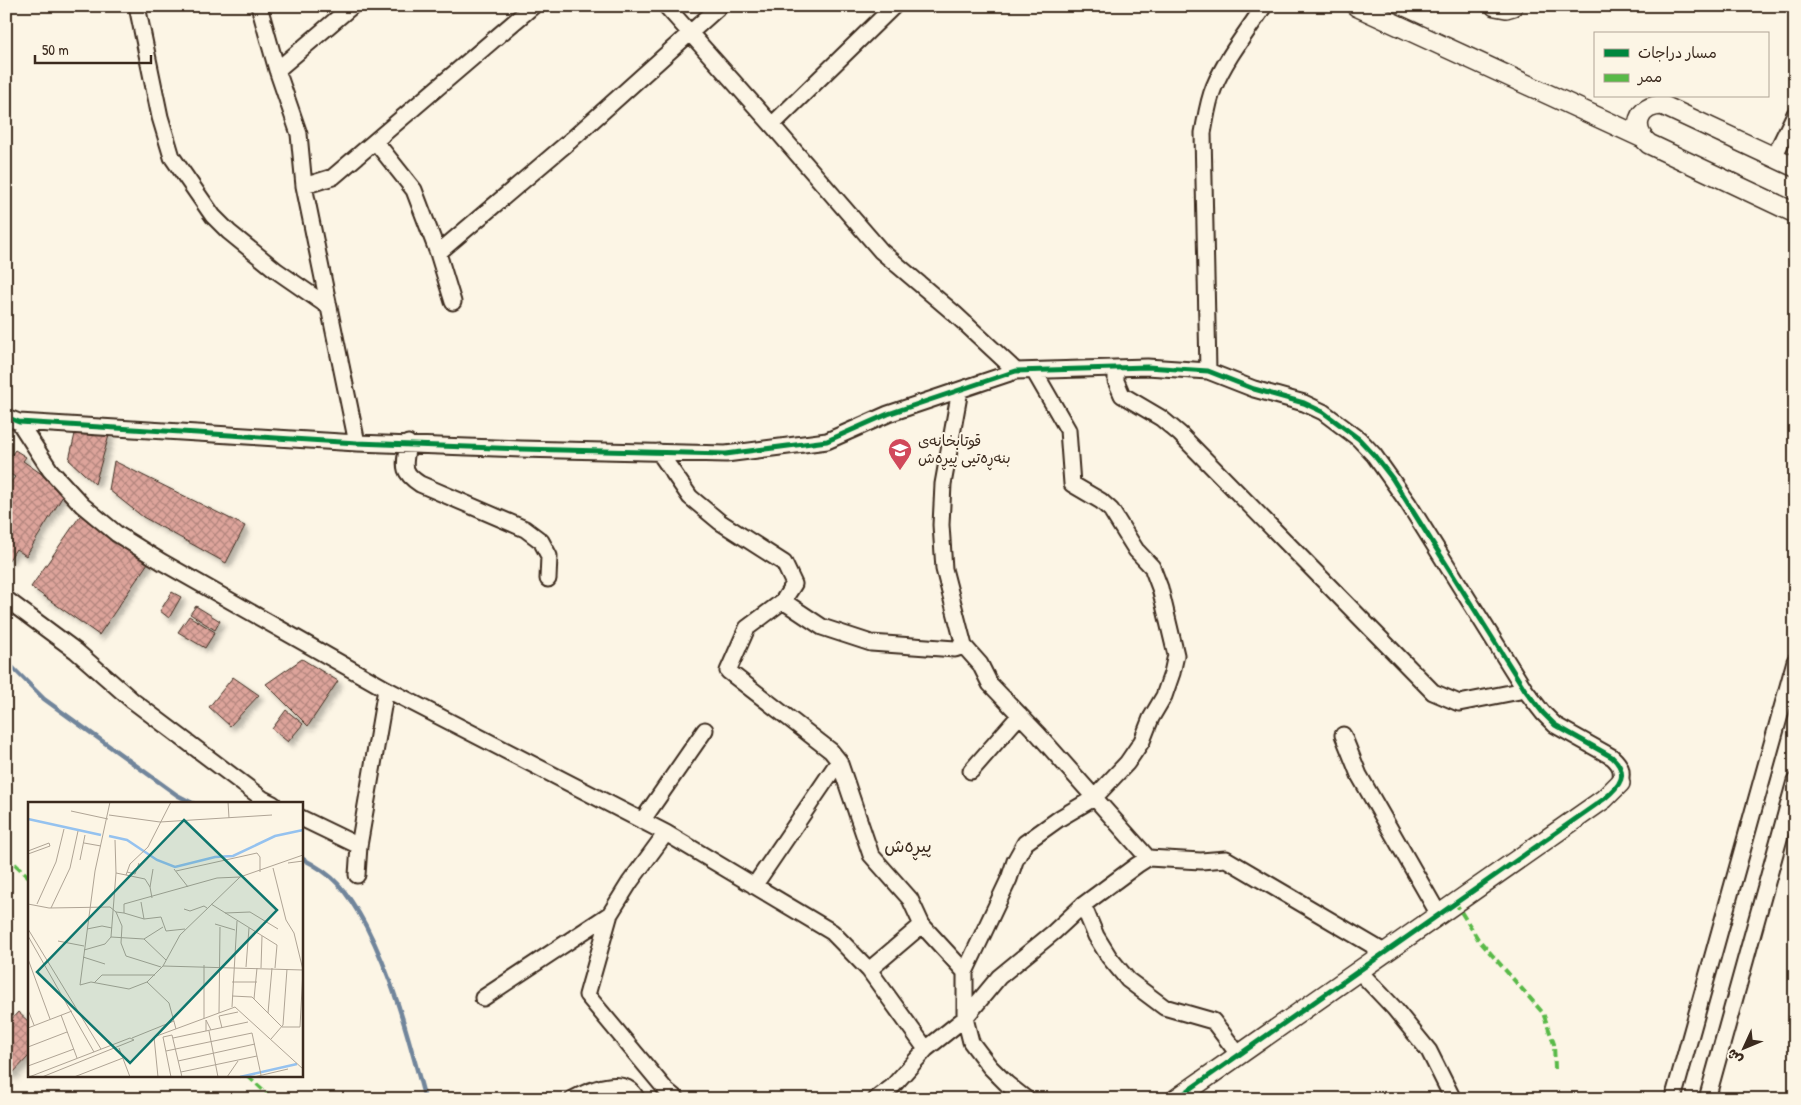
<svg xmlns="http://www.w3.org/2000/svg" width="1801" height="1105" font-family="'Patrick Hand','Playpen Sans Arabic',sans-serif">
  <defs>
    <pattern id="building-cross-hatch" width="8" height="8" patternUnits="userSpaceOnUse" patternTransform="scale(1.25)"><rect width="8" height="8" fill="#dda49b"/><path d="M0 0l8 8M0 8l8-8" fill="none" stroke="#b4867e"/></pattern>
    <filter id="shadow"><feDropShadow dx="4.5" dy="4.5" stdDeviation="2.5" flood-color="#0004"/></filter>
  </defs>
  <rect width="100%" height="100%" fill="#fcf5e5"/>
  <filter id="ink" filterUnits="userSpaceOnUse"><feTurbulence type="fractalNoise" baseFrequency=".02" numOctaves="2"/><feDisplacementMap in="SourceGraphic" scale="10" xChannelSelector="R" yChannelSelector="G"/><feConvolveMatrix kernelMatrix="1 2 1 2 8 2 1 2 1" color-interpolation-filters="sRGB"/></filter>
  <g filter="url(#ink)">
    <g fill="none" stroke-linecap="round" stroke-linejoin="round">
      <path stroke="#71859b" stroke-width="4.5" d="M6 661 44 699 177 795 194 804
        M301 858C315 865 328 873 338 884 350 897 358 911 366 926 394 980 409 1040 425 1099"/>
    </g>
    <path fill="url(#building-cross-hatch)" stroke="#3b2a1e" filter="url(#shadow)" d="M110 432 95 484 69 460 75 434Z
      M15 450 26 457 23 461 66 491 26 556 16 549 9 560 6 558V522L10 517 6 514V488L15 477 6 471V462Z
      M114 461 245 526 226 563 143 517 109 490Z
      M82 513 150 560 99 635 31 587Z
      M172 592 181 597 169 618 160 611Z
      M196 606 220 621 215 630 190 614Z
      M189 616 215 632 205 648 178 632Z
      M302 659 338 681 308 726 266 684Z
      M233 677 259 695 230 726 209 707Z
      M286 710 303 724 288 742 272 729Z
      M18 1012 29 1022V1056L11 1075 6 1070V1025Z"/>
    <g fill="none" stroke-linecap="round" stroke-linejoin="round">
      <g stroke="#3b2a1e" stroke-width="19">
        <path id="minor" d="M137 6 160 117 172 157 213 216 229 232 277 271 329 307
          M259 6 277 70 299 134 304 186 357 443
          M666 6 772 125 881 251 955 314 1016 371
          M277 70 352 6
          M772 125 894 6
          M375 141 414 190 438 253 453 302
          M1774 157 1795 114
          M304 186 333 177 533 6
          M438 253 571 140 720 6
          M1116 368V381L1122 395 1161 418 1180 434 1433 692 1459 703 1525 690
          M1208 371 1203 133C1206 117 1208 101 1214 87 1226 58 1247 32 1264 6
          M960 390 943 484 941 525 944 569 964 646 980 664 990 684 1038 734 1148 858
          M6 417 19 422 357 443 521 449 726 454 827 441 888 414 1016 371 1147 367 1208 371 1254 389 1304 403 1323 412 1359 439 1374 455 1408 503 1525 690 1543 713 1555 725 1612 757C1621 765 1623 771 1620 783
          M19 422 50 470 82 505 117 534 162 562 386 689 666 833 832 932 869 970 922 925 965 972
          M408 443C405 465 400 471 420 484L525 529 541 541 549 556 548 579
          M659 452 690 497 720 522 784 563 794 584 783 601 747 628 728 671 831 751 839 761 871 855 910 899 922 925
          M6 599 76 651 133 701 263 799 273 804
          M783 601 822 627 871 643 955 649 964 646
          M1343 735 1359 775 1438 913
          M971 771 1020 715
          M301 818 359 846
          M642 821 705 730
          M357 875 359 846 386 689
          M754 886 839 761
          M1083 905 1096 936 1109 957 1128 980 1164 1007 1213 1021 1238 1054
          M610 914 587 995 666 1090 677 1099
          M869 970 926 1049
          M1358 970 1394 1008 1429 1051 1453 1099
          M483 998 610 914 630 882 666 833
          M573 1099C588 1091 615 1079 630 1090 633 1092 635 1096 637 1099
          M876 1099 892 1087 926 1049 965 1018 999 977 1054 932 1083 905 1137 865 1148 858 1201 861 1226 859 1384 952
          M1026 1099 1007 1084 990 1067 971 1042 965 1018V972L1009 879 1015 861 1025 843 1060 818 1094 798 1127 763 1142 741 1151 718 1164 696 1172 673 1176 655 1160 588 1152 567 1136 550 1111 510 1101 501 1072 484 1068 430 1034 371
          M1673 1099 1795 661
          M1707 1099 1795 781"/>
      </g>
      <g stroke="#3b2a1e" stroke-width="22">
        <path id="tertiary" d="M1356 6 1643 138
          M1495 6 1506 8 1513 6
          M1795 167 1662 105C1638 106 1630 128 1649 144L1795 213
          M1176 1099 1604 799 1620 783"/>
      </g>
      <use href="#minor" stroke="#fcf5e5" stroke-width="15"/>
      <use href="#tertiary" stroke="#fcf5e5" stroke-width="19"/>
      <path stroke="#58b947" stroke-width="4" stroke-dasharray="8 4" stroke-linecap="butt" d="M6 856 29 877
        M1455 902 1478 939 1543 1013 1554 1044 1555 1069
        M248 1076 273 1099"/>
      <g stroke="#fcf5e5" stroke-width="8">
        <path id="cycleway" d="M6 417 19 422 357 443 521 449 726 454 827 441 888 414 1016 371 1147 367 1208 371 1254 389 1304 403 1323 412 1359 439 1374 455 1392 478 1525 690 1543 713 1555 725 1612 757C1630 774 1620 786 1604 799L1176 1099"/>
      </g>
      <use href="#cycleway" stroke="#00873e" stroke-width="5"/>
    </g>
  </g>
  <defs>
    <g id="school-pin" transform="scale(1.25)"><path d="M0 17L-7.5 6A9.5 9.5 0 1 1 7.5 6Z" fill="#d1495b" stroke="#fcf5e5"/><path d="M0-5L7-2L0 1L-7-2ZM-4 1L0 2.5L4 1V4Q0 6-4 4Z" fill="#fff"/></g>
  </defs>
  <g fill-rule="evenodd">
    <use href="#school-pin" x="900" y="450"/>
  </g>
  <g text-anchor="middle" stroke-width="4" stroke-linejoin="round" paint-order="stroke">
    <g font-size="15" fill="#3b2a1e" stroke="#fcf5e5" text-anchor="start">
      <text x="918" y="446">قوتابخانەی<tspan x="918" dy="17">بنەڕەتیی پیڕەش</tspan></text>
    </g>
    <g font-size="18" fill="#3b2a1e" stroke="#fcf5e5">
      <text x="908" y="852">پیڕەش</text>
    </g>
  </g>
  <g transform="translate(28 802)">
    <rect width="275" height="275" fill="#fcf5e5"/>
    <path fill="none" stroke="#95c2ef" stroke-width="2.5" d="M0 17 73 33M81 34 99 38 129 58 147 65 187 55 205 54 247 34 275 28M212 275 269 262"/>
    <path fill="none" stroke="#afa495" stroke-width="1" d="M82 0 67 69 52 183 63 180 101 187 119 180 135 164 152 133 212 75 275 53M200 0 201 16M43 9 80 17M81 13 132 20 244 13M87 38 88 71 98 73 102 62 120 45 143 0M56 41 73 44M0 49 21 41 22 44 0 52M52 58 57 33M260 61 275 59M146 67 160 85M148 69 229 51 232 55V70M99 70 107 72 111 61M98 73 117 77 122 85M124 96 122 85 125 67M113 100 116 117M0 102 21 106 82 105 88 110 94 124 93 141 98 154 133 165M9 102 28 60 36 27M183 102 249 143 247 166M23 106 42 66 50 29M156 107 162 109 176 104 179 106M88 110 96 111V102L189 76 212 75M96 111 116 117 133 115 138 129 157 127M197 111 222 110 250 127M187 122 207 128M0 127 73 247M59 127 74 124 84 126M0 134 66 250M83 135 116 137 138 158M116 137 135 125M30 139 56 144M56 148 77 142 83 135 88 71M55 155 77 162M0 157 22 217M176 163V217M135 164 275 168M218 165 221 126M233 166 234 134M119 180 141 201 148 227M204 180H229M66 181 74 173H127M204 194 224 195 254 225H272L275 168 266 131 258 118 245 66M226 197 229 166M204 205 209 119M0 208 6 223M191 211 192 125M240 211 244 166M33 213 49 256M0 226 44 209M194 226 191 214 210 210M178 229V218L183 228M181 229 190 275M104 236 146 219M145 236 220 220M243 237 255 223 259 167M0 245 39 230M91 246 102 275M138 249 224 231 233 273M150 259 227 242M0 264 46 247M153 270 229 254M1 275 102 236 106 238 14 275M46 275 95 256M130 275 126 235 207 205 275 267M143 275 135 235 144 233 154 275M199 275 210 259M226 275 260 267"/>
    <path fill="#0f766e" fill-opacity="0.15" stroke="#0f766e" stroke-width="2.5" d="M156 18 249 108 102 261 9 170Z"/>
    <rect width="275" height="275" fill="none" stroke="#3b2a1e" stroke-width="2.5"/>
  </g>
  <rect width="1801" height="1105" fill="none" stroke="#fcf5e5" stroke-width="25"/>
  <rect x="12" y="12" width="1776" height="1080" fill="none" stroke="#3b2a1e" stroke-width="2" filter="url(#ink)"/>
  <rect x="1594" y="32" width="175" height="65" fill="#fcf5e5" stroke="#afa495"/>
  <rect x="1604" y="49" width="25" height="8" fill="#00873e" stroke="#afa495"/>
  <text x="1638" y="58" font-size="15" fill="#3b2a1e">مسار دراجات</text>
  <rect x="1604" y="74" width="25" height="8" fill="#58b947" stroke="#afa495"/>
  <text x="1638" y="82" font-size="15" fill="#3b2a1e">ممر</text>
  <g transform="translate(1744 1048) rotate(226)" stroke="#fcf5e5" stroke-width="4" paint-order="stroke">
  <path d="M0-4L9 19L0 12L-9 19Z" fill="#3b2a1e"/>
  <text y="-8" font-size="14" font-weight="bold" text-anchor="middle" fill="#3b2a1e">ش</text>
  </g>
  <path d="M35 55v8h116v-8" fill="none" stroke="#3b2a1e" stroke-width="2.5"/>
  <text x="42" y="55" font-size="15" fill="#3b2a1e" stroke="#fcf5e5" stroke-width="4" paint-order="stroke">50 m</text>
</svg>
